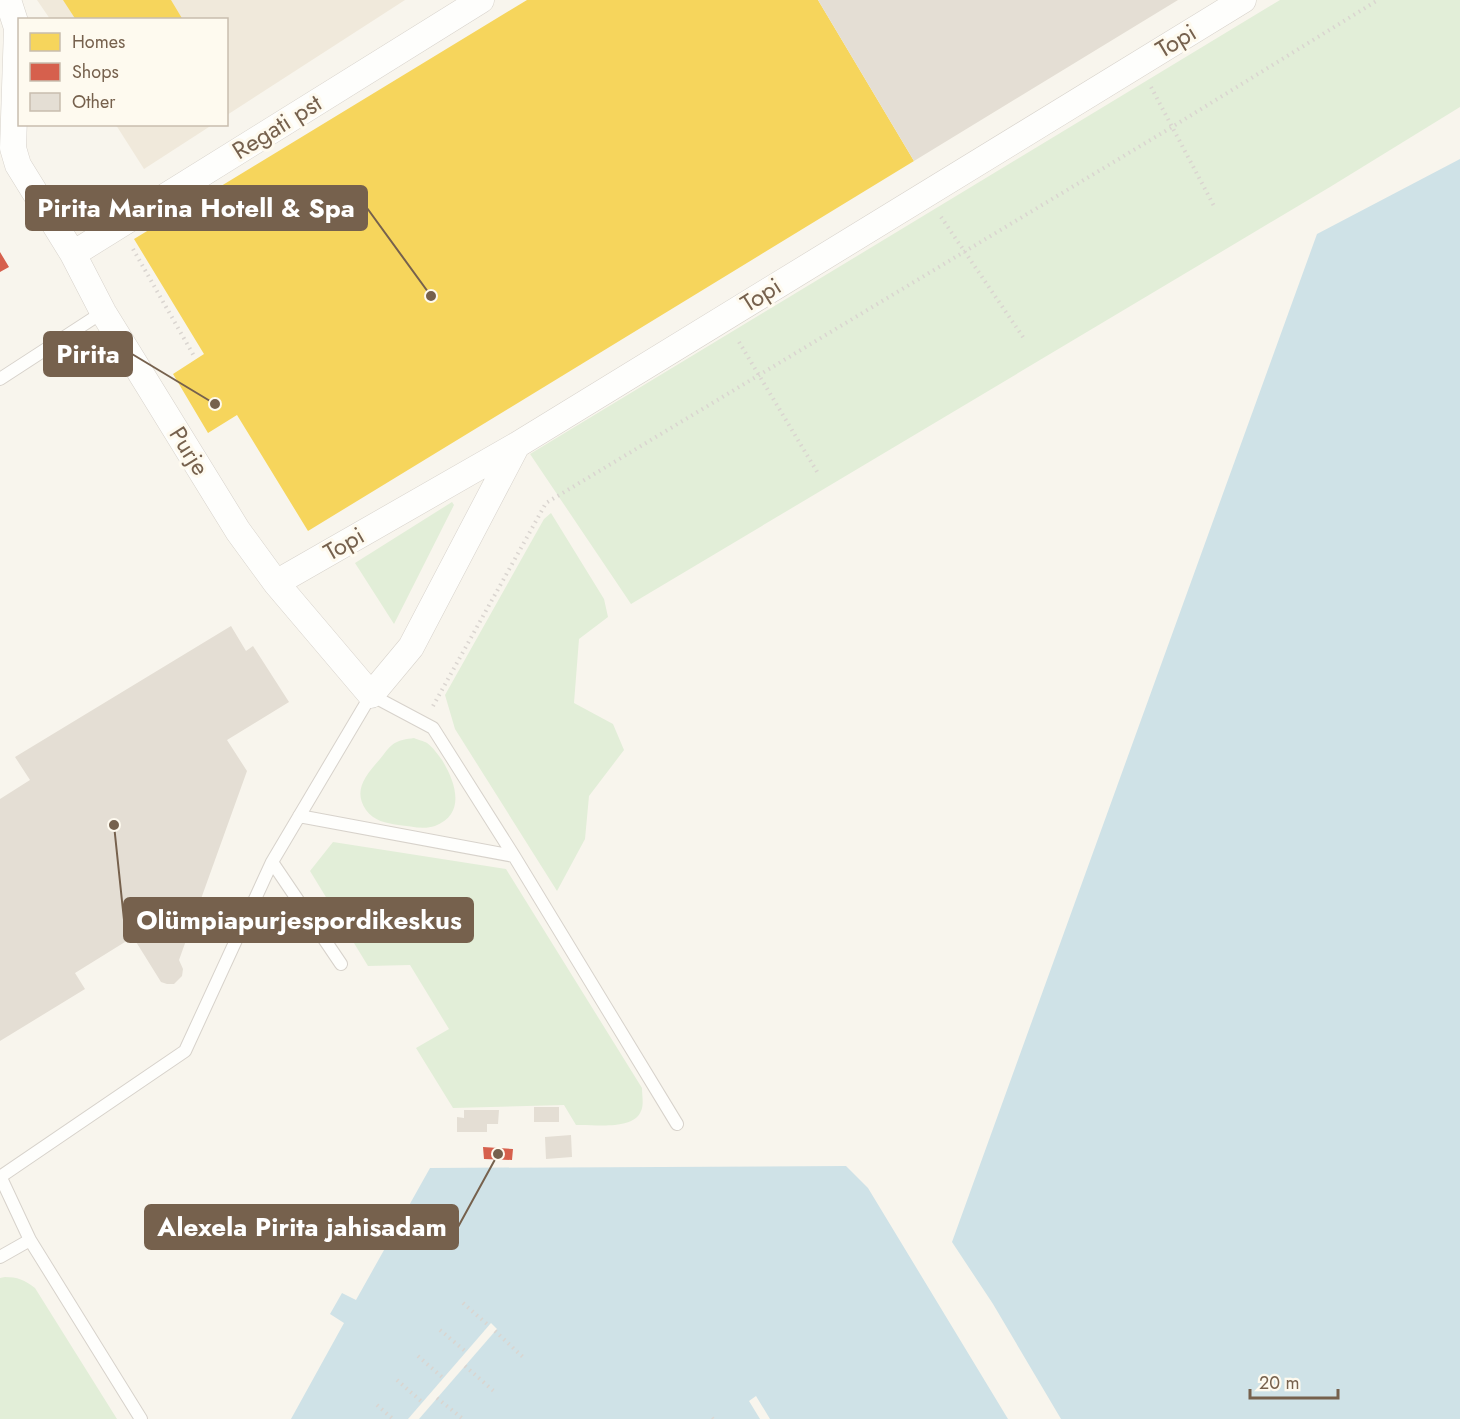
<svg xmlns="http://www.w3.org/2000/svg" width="1460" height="1419" font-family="Jost,sans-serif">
  <rect width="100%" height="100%" fill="#f8f5ed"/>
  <path fill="#f0e9db" d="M37 0H405L227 115 226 20 50 19Z
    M116 125H212L144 169Z"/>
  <path fill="#e2eed8" d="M1280 0H1460V107L1330 187 631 604 530 454Z
    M452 502 454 505 394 624 355 563Z
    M551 513 604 599 608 617 579 639 574 703 613 724 624 750 589 796 585 839 557 891 455 729 445 695 544 519Z
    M414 738C418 740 424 741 427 743 433 747 438 755 442 760 455 781 467 814 435 826 423 830 410 826 398 825 386 823 374 821 366 810 352 790 367 774 380 759 384 754 388 748 392 745 398 740 407 739 414 738Z
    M333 842 506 869 642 1088C642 1095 644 1105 641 1111 633 1131 594 1124 576 1125L564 1105 453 1108 416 1048 449 1029 410 965 368 966 310 871Z
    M5 1277C17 1277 25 1280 35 1288L117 1419H0V1278Z"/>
  <path fill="#cfe2e7" d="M1460 159V1419H1061L993 1304 952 1242 1317 234Z
    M846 1166 868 1188 1008 1419H770L756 1396 749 1401 760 1419H291L344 1323 330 1314 342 1293 356 1300 430 1168Z"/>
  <path fill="#f8f5ed" d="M491 1323 497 1329 419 1419H408Z"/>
  <path fill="#f6d55c" d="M63 0H171L183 20H76Z
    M527 0H818L914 161 308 531 237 415 208 433 173 374 204 354 134 239Z"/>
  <path fill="#d6604d" d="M0 252 9 267 0 272Z
    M483 1147 513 1149 512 1160 484 1159Z"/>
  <path fill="#e4ded4" d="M818 0H1178L914 161Z
    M231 626 246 651 253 646 289 702 227 740 247 771 179 960 183 969 182 976 174 984H167L161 982 133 937 75 973 85 989 0 1041V799L30 780 15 757Z
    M534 1107H559V1122H534Z
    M464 1110H499L498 1124H487V1132H457V1117L464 1118Z
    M571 1135 572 1157 546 1159 545 1137Z"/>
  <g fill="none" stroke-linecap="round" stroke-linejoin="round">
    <g stroke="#d7d2cb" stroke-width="14">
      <path id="service" d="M0 379 103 312
        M299 816 514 856
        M272 862 341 964
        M0 1177 185 1051 272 862 371 695 433 728 514 856 677 1124
        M1 1178 30 1240 141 1419
        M0 1257 30 1240"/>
    </g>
    <g stroke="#d7d2cb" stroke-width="27">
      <path id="minor" d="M8 0 17 28 13 148 18 165 73 254 103 312 238 531 276 583 371 695 411 647 517 445
        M73 254 481 0
        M276 583 517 445 1243 0"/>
    </g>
    <path stroke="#dad5d0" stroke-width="4" stroke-dasharray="1.5 4.5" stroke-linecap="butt" d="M1151 87 1214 206
      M77 202 83 212 88 209
      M941 217 1025 340
      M133 249 194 356
      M739 342 819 475
      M433 706 546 503 1172 127 1378 0
      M463 1303 488 1325
      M440 1330 465 1351
      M495 1331 525 1359
      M418 1356 442 1377
      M465 1366 496 1393
      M397 1380 422 1402
      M437 1398 463 1419
      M377 1405 393 1419
      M712 1418 713 1419"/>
    <use href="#service" stroke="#fefefc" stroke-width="12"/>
    <use href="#minor" stroke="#fefefc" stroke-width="26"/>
  </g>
  <g text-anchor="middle" stroke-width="6" stroke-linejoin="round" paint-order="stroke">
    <g font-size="24" fill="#76614d" stroke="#fefaef">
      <text transform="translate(1176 41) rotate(-31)" y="8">Topi</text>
      <text transform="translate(277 127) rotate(-32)" y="8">Regati pst</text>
      <text transform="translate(761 295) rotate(-32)" y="8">Topi</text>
      <text transform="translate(189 451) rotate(58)" y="8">Purje</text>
      <text transform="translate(344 544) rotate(-30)" y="8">Topi</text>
    </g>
  </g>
  <path fill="none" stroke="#76614d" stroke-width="2" d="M431 296L367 208M215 404L132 354M114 825L124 920M498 1154L458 1227"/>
  <g fill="#76614d" stroke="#fefaef" stroke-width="2">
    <circle cx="431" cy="296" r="6"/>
    <circle cx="215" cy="404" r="6"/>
    <circle cx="114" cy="825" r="6"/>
    <circle cx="498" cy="1154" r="6"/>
  </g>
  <g fill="#76614d" stroke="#76614d" stroke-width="2">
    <rect x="26" y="186" width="341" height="44" rx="6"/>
    <rect x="44" y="332" width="88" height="44" rx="6"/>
    <rect x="124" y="898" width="349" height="44" rx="6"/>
    <rect x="145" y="1205" width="313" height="44" rx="6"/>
  </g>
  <g font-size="26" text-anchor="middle" font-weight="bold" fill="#fff">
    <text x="196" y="217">Pirita Marina Hotell &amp; Spa</text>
    <text x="88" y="363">Pirita</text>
    <text x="299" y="929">Olümpiapurjespordikeskus</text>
    <text x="302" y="1236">Alexela Pirita jahisadam</text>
  </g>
  <rect x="18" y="18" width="210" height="108" fill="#fefaef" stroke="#c8bdae" stroke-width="1.5"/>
  <rect x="30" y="33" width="30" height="18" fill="#f6d55c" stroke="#c8bdae" stroke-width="1.5"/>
  <text x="72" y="48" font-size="18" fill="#76614d">Homes</text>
  <rect x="30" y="63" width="30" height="18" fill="#d6604d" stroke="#c8bdae" stroke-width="1.5"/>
  <text x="72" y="78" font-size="18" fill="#76614d">Shops</text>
  <rect x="30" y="93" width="30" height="18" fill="#e4ded4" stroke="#c8bdae" stroke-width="1.5"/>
  <text x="72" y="108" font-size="18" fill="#76614d">Other</text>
  <path d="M1250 1389v9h88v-9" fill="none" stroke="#76614d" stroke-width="3"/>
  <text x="1259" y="1389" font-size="18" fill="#76614d" stroke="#fefaef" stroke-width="4.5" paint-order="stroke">20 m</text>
</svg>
